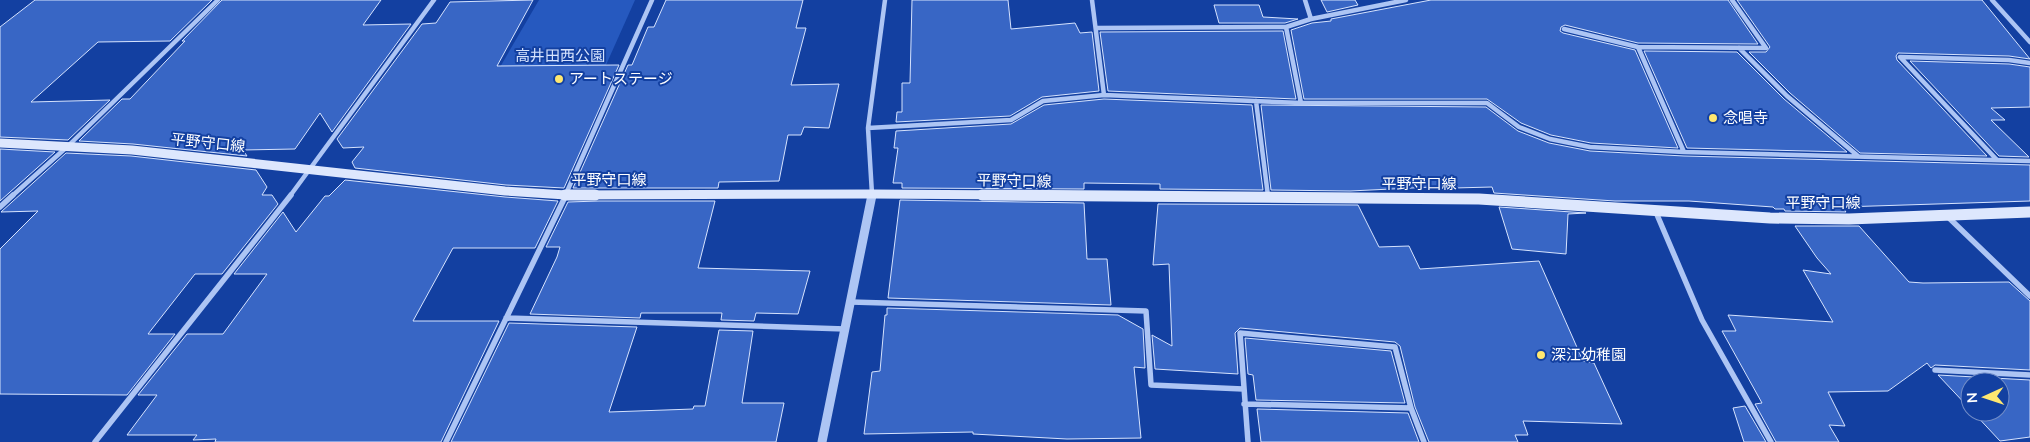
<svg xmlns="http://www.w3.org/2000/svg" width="2030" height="442" font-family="Mulish,'Noto Sans JP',sans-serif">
  <rect width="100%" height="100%" fill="#1340a1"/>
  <path fill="#2659bf" d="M539 0H635L589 103 478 105Z"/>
  <path fill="#3866c5" stroke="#d6e3fe" d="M35 0H212L170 41 98 42 31 102 110 100 68 140 0 137V27Z
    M222 0H381L363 25 411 24 332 132 320 113 295 149 243 150 247 156 133 144 79 141 122 99H130L185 41H182Z
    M533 0 497 66 619 65 564 188 506 185 355 168 352 162 364 147 343 148 337 139 422 24 436 23 450 2Z
    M666 0H803L796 28H806L791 85 839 84 829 128 804 127 801 135H788L779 181 719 182 718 188H573L628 65H632L648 27H654Z
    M912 0H1008L1011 29 1075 23 1080 33 1092 32 1099 91 1042 97 1010 116 896 122 897 112H902V83H910Z
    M1321 0H1355L1358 5 1327 12Z
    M1431 0H1728L1758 44 1638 43 1565 25 1561 27 1560 31 1563 33 1635 50 1678 148 1591 143 1551 135 1521 123 1487 99H1304L1291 30 1312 23 1331 21V19Z
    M1737 0H1982L2030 59 2009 56 1898 53 1896 56 1897 60 1987 156 1860 153 1790 93 1749 52H1766L1770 47Z
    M1214 5H1259L1263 17 1298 19 1285 23H1219Z
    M1283 31 1296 99 1108 91 1100 32Z
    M1644 51 1737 52 1784 99 1847 152 1687 148Z
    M1910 61 2009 64 2030 67V107L1991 108 2005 120H1991L2029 157 1999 156Z
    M1104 99 1252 105 1263 190 1160 189V184L1084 183V189L902 188V183H893L898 148H894L896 131 1011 124 1044 105Z
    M1261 105 1486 107 1518 131 1549 143 1590 151 1684 156 2030 165V201L1842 207 1846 212 1785 211 1784 209H1775L1773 207 1689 201H1615L1494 193 1492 187 1454 188 1453 186 1350 191 1271 190Z
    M0 149 55 152 0 201Z
    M66 153 131 156 256 170 267 187 262 195H272L278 204 222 274H195L148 334H175L127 395 0 394V249L38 211 1 212Z
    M345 180 505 197 558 201 535 248H453L413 321H499L441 442H215L216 439 193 440 197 435H127L157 395H138L187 334H223L267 274H234L283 212 296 232 325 196H329Z
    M900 200 1084 203 1087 259H1107L1111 305 888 298Z
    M599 201H715L698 268 810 271 798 314 756 313 754 321 721 320 722 313H641L640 318 530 314 557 257 560 247H546L568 202Z
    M1158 204 1358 205 1379 247 1409 246 1420 269 1539 261 1583 361 1594 363 1622 424 1523 421 1528 435H1515L1518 442H1429L1415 407 1400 346 1395 342 1240 328 1235 333 1238 374 1155 369 1152 335 1172 346 1169 264 1153 265Z
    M1499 207 1586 213 1568 214 1566 254 1512 249Z
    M1795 226H1859L1909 282 1923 283 2009 282 2030 301V370L1935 365 1931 368 1927 363 1888 391 1828 392 1845 426 1829 425 1839 442H1776L1755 404 1762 403 1722 331H1736L1728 315 1833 322 1803 270 1831 274 1817 258Z
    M887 308 1118 315 1143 329 1145 368 1134 367 1141 438 1067 439 973 434V432L864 434 872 372 880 371 885 315H887Z
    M509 323 637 327 609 412 693 409 694 406H705L719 330 753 331 742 403H784L776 442H451Z
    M1245 338 1391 351 1405 403 1256 400 1253 375 1248 374Z
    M1938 375 2030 380V437L2000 441 1973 412H2000V382H1970V409Z
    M1745 406 1766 442H1744L1733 408Z
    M1257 409 1408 413 1419 442H1261Z"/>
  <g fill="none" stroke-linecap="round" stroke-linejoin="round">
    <path stroke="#adc5f4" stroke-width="4.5" d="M1092 0 1104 95
      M1305 0 1311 19
      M1992 0 2030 42
      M1096 28 1286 27
      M1564 29 1638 47 1766 48 1732 0
      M1638 47 1684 152
      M1739 48 1787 96 1858 156
      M1256 101 1268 196
      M1301 103H1487L1519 127 1550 139 1590 147 1684 152 2030 161
      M868 128 1011 120 1043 101 1104 95 1301 103 1286 27 1311 19 1406 0
      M1997 160 1900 57 2009 60 2030 63
      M872 194 868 128 885 0
      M12 196 68 146 218 0
      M290 196 434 0
      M565 196 652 0"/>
    <path stroke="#adc5f4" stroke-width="5.5" d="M1268 195V198
      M0 207 13 195
      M1655 210 1702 320 1771 442
      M1948 217 2030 296
      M851 302 1146 311 1151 385 1243 389
      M506 318 845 329
      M1935 370 2030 375
      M1244 404 1411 408
      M95 442 291 195
      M446 442 566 195
      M1248 442 1240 333 1395 347 1411 408 1424 442"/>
    <path stroke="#adc5f4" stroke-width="8" d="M872 196V194"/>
    <path stroke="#adc5f4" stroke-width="9" d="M822 442 872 195"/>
    <path stroke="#dde7fd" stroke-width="9" d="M0 143 132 150 505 191 566 195 872 194 1134 196"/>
    <path stroke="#dde7fd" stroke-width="11" d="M565 195H595
      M982 195 1479 199 1770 218 1849 219 2030 212"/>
  </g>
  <g fill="#ffe770" stroke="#1340a1" stroke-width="2">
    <circle cx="559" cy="79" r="5"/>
    <circle cx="1713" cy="118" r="5"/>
    <circle cx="1541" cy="355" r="5"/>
  </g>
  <g text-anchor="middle" stroke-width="4" stroke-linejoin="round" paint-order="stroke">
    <g font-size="15" fill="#d6e3fe" stroke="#1340a1">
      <text x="560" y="61">高井田西公園</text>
    </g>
    <g font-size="15" fill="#fff" stroke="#1340a1" text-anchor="start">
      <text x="569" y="84">アートステージ</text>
      <text x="1723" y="123">念唱寺</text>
      <text x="1551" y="360">深江幼稚園</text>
    </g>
    <g font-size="15" fill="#fff" stroke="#1340a1">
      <text transform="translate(208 143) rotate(6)" y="5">平野守口線</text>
      <text x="609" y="185">平野守口線</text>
      <text transform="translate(1014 181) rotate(1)" y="5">平野守口線</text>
      <text x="1419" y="189">平野守口線</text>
      <text x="1823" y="208">平野守口線</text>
    </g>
  </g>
  <g transform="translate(1985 397) rotate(267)"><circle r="24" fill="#1340a1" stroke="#718cc7"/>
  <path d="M0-4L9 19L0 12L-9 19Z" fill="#ffe770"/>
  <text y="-8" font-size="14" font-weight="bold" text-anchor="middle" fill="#ffffff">N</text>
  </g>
</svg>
